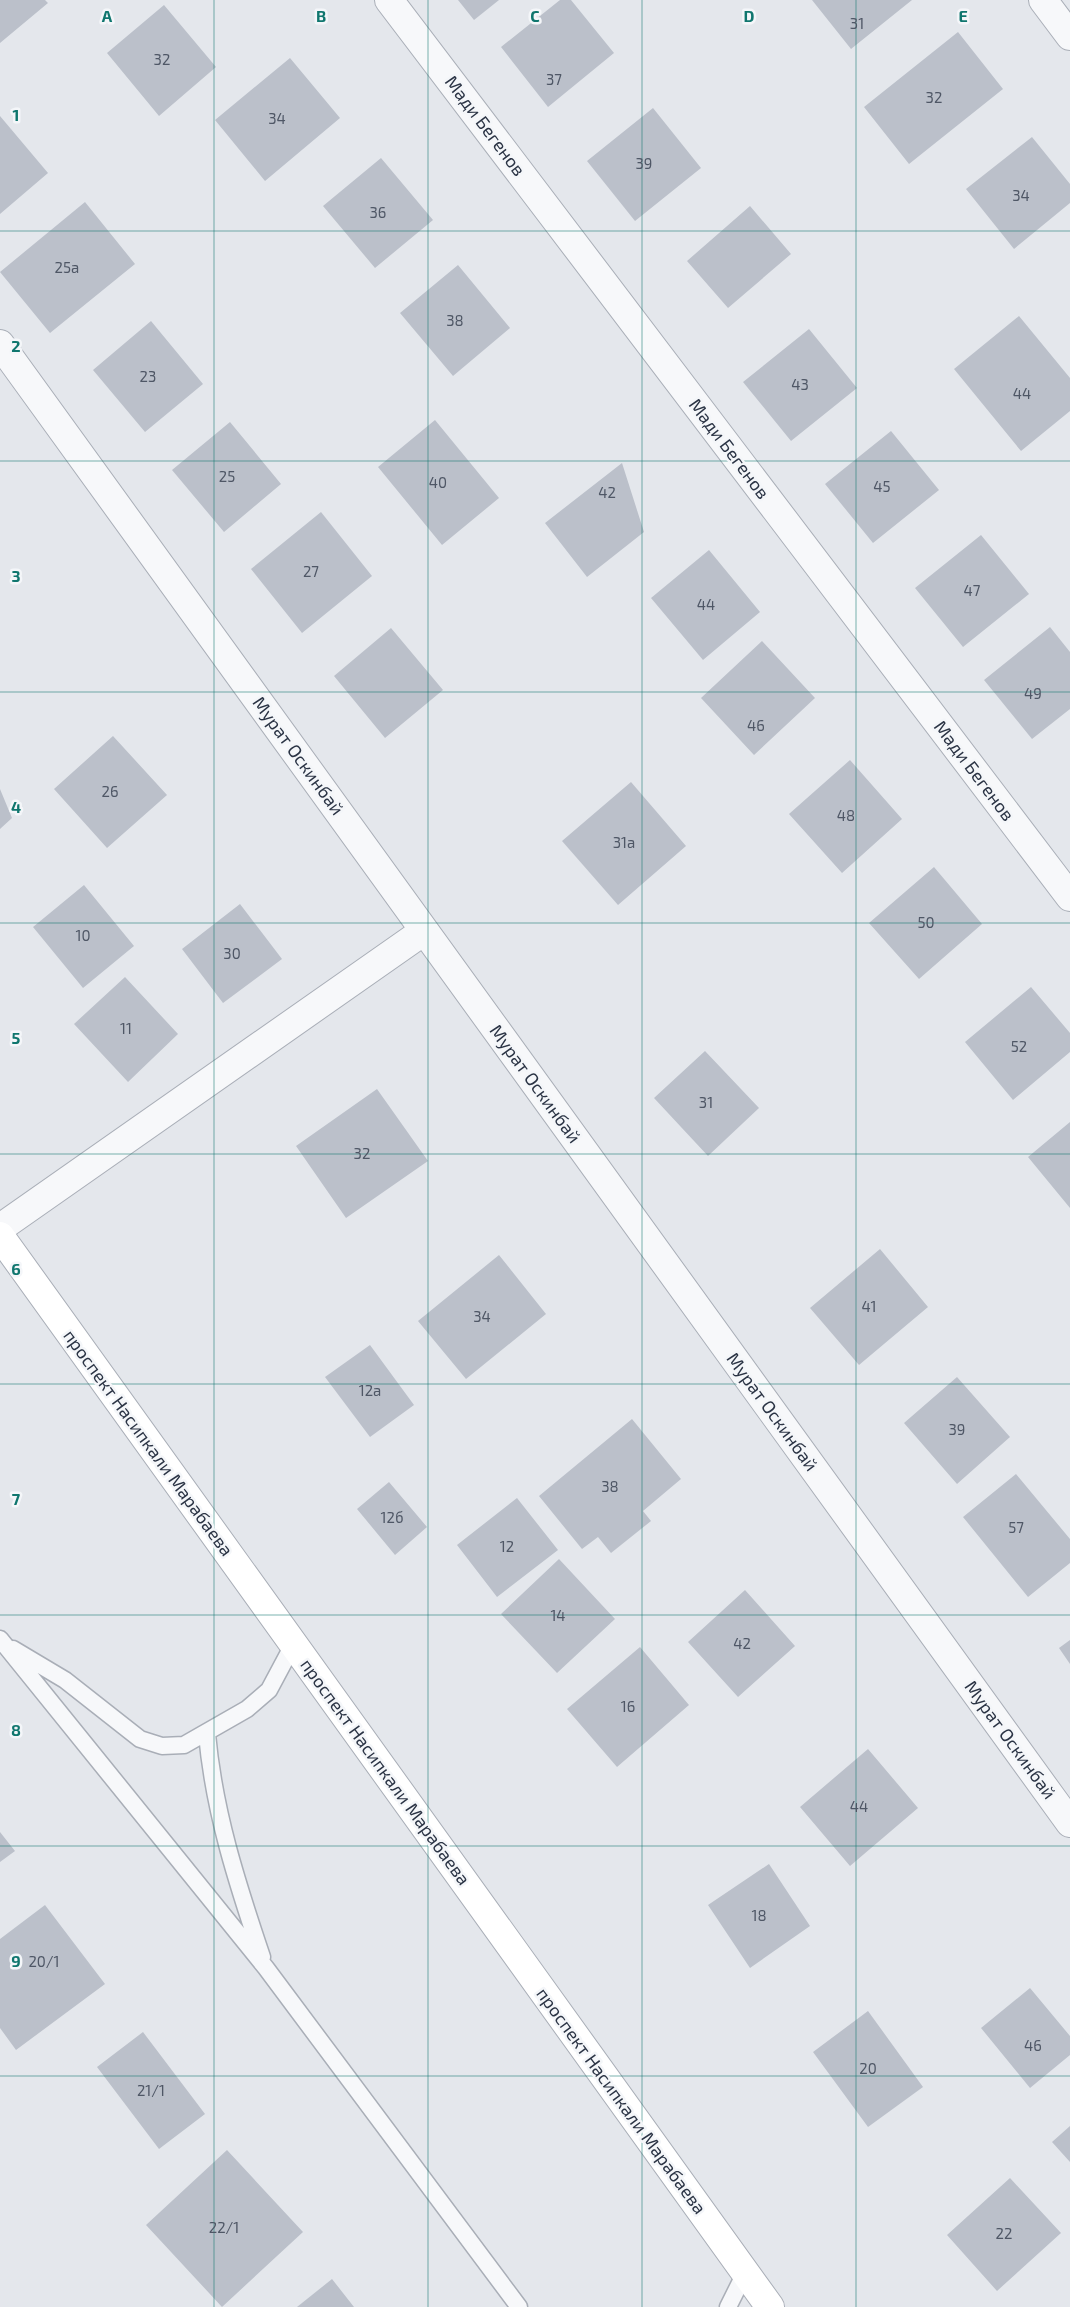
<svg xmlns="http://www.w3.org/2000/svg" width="1070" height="2307" font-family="'Exo 2',sans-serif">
  <rect width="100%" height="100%" fill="#e4e7ec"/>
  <path fill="#bbc0ca" d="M0 0H45L48 3 0 43Z
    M458 0H499L474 20Z
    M560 0H571L614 53 548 107 501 47Z
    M812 0H912L851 49Z
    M164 5 216 67 159 116 107 53Z
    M958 32 1003 89 909 164 864 107Z
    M290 58 340 118 265 181 215 120Z
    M653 108 701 168 635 221 587 161Z
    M0 116 48 173 0 214Z
    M1032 137 1070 184V203L1014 249 966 189Z
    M381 158 433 220 375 268 323 206Z
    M85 202 135 264 50 333 0 272Z
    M750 206 791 254 728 308 687 261Z
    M458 265 510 328 453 376 400 313Z
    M1019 316 1070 378V411L1021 451 954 369Z
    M151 321 203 384 145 432 93 370Z
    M809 329 857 388 791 441 743 382Z
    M435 420 499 498 442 545 378 467Z
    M230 422 281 484 224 532 172 470Z
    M891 431 939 490 873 543 825 484Z
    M622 463 644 532 587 577 545 523Z
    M321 512 372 576 302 633 251 569Z
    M981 535 1029 594 963 647 915 588Z
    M709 550 760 612 703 660 651 598Z
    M1050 627 1070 652V709L1032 739 984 680Z
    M391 628 443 690 385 738 334 676Z
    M762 641 815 698 754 755 701 698Z
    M113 736 167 795 107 848 54 789Z
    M850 760 902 819 842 873 789 814Z
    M631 782 686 846 618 905 562 841Z
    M0 789 12 818 0 829Z
    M934 867 982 924 919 979 869 923Z
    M84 885 134 946 83 988 33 927Z
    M240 904 282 959 223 1003 182 949Z
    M125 977 178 1034 128 1082 74 1024Z
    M1031 987 1070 1033V1052L1013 1100 965 1042Z
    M705 1051 759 1108 708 1156 654 1098Z
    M377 1089 428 1161 346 1218 296 1146Z
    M1070 1122V1208L1028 1157Z
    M880 1249 928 1307 859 1365 810 1308Z
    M499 1255 546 1314 466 1379 418 1321Z
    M370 1345 414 1405 370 1437 325 1377Z
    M957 1377 1010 1437 957 1484 904 1423Z
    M632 1419 681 1479 643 1511 651 1521 611 1553 598 1537 582 1549 539 1496Z
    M1016 1474 1070 1539V1563L1028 1597 963 1517Z
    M389 1482 427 1527 395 1555 357 1509Z
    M517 1498 558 1550 497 1597 457 1545Z
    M559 1559 615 1619 557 1673 501 1614Z
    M745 1590 795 1646 738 1697 688 1642Z
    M1070 1640V1664L1059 1648Z
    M640 1647 689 1705 617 1767 567 1709Z
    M868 1749 918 1808 850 1866 800 1807Z
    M0 1832 15 1851 0 1862Z
    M769 1864 810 1926 750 1968 708 1905Z
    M45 1905 105 1984 16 2050 0 2028V1939Z
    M1030 1988 1070 2036V2055L1030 2088 981 2028Z
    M868 2011 923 2087 868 2127 813 2052Z
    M143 2032 205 2114 159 2149 97 2067Z
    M1070 2126V2162L1052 2142Z
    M227 2150 303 2232 222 2307 146 2225Z
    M1010 2178 1061 2233 997 2291 947 2235Z
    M332 2279 354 2307H297Z"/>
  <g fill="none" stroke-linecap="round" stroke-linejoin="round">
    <g stroke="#a9aeb7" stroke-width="19">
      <path id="service" d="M0 1639 266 1968 519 2307
        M13 1649 65 1680 140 1739 162 1746 184 1745 247 1709 269 1690 293 1645
        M207 1734C214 1812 237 1883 262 1957
        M728 2307 745 2273"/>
    </g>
    <g stroke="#a9aeb7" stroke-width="30">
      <path id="minor" d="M389 0 1070 897
        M1043 0 1070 36
        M0 344 1070 1823
        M0 1228 424 931"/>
    </g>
    <g stroke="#a9aeb7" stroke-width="30">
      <path id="secondary" d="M0 1236 770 2307"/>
    </g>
    <use href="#service" stroke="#f7f8fa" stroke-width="16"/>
    <use href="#minor" stroke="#f7f8fa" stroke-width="28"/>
    <use href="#secondary" stroke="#fff" stroke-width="28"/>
  </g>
  <path fill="none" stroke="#0f766e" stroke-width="1" stroke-opacity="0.55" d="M214 0V2307M428 0V2307M642 0V2307M856 0V2307M0 231H1070M0 461H1070M0 692H1070M0 923H1070M0 1154H1070M0 1384H1070M0 1615H1070M0 1846H1070M0 2076H1070"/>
  <g text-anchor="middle" stroke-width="5" stroke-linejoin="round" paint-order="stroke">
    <g font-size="15" fill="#4f5766">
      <text x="857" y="29">31</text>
      <text x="162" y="65">32</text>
      <text x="554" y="85">37</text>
      <text x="934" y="103">32</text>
      <text x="277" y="124">34</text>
      <text x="644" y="169">39</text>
      <text x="1021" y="201">34</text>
      <text x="378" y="218">36</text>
      <text x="67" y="273">25а</text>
      <text x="455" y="326">38</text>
      <text x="148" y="382">23</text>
      <text x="800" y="390">43</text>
      <text x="1022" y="399">44</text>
      <text x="227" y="482">25</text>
      <text x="438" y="488">40</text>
      <text x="882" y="492">45</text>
      <text x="607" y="498">42</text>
      <text x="311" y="577">27</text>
      <text x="972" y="596">47</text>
      <text x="706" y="610">44</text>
      <text x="1033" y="699">49</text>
      <text x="756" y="731">46</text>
      <text x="110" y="797">26</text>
      <text x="846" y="821">48</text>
      <text x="624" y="848">31а</text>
      <text x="926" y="928">50</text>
      <text x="83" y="941">10</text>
      <text x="232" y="959">30</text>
      <text x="126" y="1034">11</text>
      <text x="1019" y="1052">52</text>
      <text x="706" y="1108">31</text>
      <text x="362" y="1159">32</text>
      <text x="869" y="1312">41</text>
      <text x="482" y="1322">34</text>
      <text x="370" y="1396">12а</text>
      <text x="957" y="1435">39</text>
      <text x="610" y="1492">38</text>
      <text x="392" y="1523">12б</text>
      <text x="1016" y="1533">57</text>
      <text x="507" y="1552">12</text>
      <text x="558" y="1621">14</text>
      <text x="742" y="1649">42</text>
      <text x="628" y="1712">16</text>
      <text x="859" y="1812">44</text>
      <text x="759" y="1921">18</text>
      <text x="44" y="1967">20/1</text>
      <text x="1033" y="2051">46</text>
      <text x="868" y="2074">20</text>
      <text x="151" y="2096">21/1</text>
      <text x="224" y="2233">22/1</text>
      <text x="1004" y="2239">22</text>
    </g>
    <g font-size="18" fill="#2b3445" stroke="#f4f6f9">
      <text transform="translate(485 126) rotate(53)" y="6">Мади Бегенов</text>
      <text transform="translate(729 449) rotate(53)" y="6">Мади Бегенов</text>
      <text transform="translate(298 756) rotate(54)" y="6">Мурат Оскинбай</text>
      <text transform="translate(974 771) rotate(53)" y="6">Мади Бегенов</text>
      <text transform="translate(535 1084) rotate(54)" y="6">Мурат Оскинбай</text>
      <text transform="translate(772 1412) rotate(54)" y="6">Мурат Оскинбай</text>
      <text transform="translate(148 1443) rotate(54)" y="6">проспект Насипкали Марабаева</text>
      <text transform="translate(1010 1740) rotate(54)" y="6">Мурат Оскинбай</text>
      <text transform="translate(385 1772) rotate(54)" y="6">проспект Насипкали Марабаева</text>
      <text transform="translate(621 2101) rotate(54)" y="6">проспект Насипкали Марабаева</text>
    </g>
  </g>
  <g font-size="16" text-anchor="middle" font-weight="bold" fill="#0f766e" stroke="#f4f6f9" stroke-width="5" stroke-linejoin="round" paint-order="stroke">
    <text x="107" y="22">A</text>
    <text x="321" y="22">B</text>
    <text x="535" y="22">C</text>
    <text x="749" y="22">D</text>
    <text x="963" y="22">E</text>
    <text x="16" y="121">1</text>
    <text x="16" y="352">2</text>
    <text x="16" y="582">3</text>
    <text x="16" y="813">4</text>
    <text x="16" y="1044">5</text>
    <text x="16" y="1275">6</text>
    <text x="16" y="1505">7</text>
    <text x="16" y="1736">8</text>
    <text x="16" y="1967">9</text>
  </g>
</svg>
